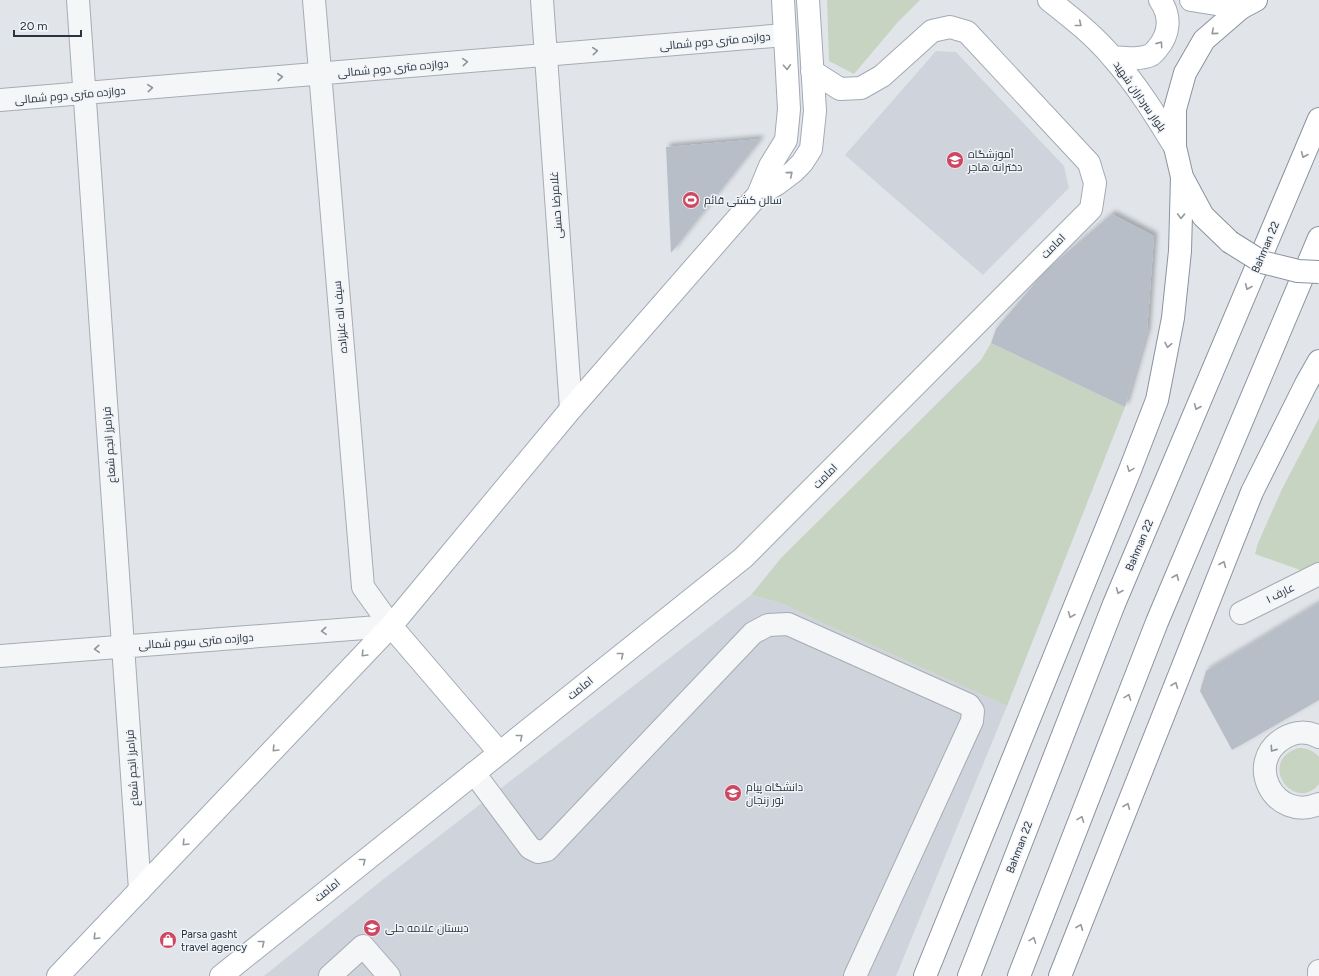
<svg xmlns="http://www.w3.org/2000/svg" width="1319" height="976" font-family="Figtree,Cairo,sans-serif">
  <defs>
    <filter id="shadow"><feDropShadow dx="3.5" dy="-3.5" stdDeviation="2" flood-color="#0004"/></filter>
  </defs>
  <rect width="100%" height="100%" fill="#e1e5ea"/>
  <path fill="#cfd4dc" d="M936 51 956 52 1064 166 1069 188 983 275 845 155Z
    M751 595 781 603 818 621 1007 706 896 976H264L381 881Z"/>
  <path fill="#c7d4c2" d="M827 0H920L898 22 854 74 829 61Z
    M991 343 1125 407 1007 706 818 621 781 603 751 595 781 558 981 360Z
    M1319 418V562L1303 571 1255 554 1258 543 1282 489Z
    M1298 748C1307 748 1313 750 1319 757V784C1295 814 1256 762 1298 748Z"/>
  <path fill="#b8bec7" filter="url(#shadow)" d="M761 139 671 253 666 147Z
    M1112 214 1154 236 1147 332 1125 407 991 343 996 329 1045 271Z
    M1319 603V700L1232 750 1200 691 1206 671Z"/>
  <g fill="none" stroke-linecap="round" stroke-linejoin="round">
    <g stroke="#a6acb4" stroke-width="24">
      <path id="minor" d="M78 0 140 890
        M314 0 363 587 391 626
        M542 0 571 409
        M0 100 785 35
        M1241 613 1319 574
        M0 656 391 626
        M1319 737C1308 731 1295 731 1284 738 1243 762 1274 823 1319 804
        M474 773 530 848 538 852 547 850 753 633 768 625 788 624 969 705 973 711 972 721 855 976
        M330 976 363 946 389 976
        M1319 976V971"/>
    </g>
    <g stroke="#a1aab5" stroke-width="24">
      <path id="major" d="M1049 0C1072 18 1095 36 1113 58 1137 85 1156 116 1175 147
        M1191 0 1241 8
        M1113 57C1126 58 1139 60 1151 55 1153 54 1155 51 1157 49 1170 34 1171 16 1160 0
        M758 195 777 184 793 172 802 163 811 149 815 111 808 0
        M391 626 500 753
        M58 976 391 626 571 409 758 195 770 166 786 140 789 109 783 0
        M221 976 743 558 1091 209 1095 183 1089 163 967 32 950 27 932 31 882 76 861 88 840 89 812 71"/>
    </g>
    <g stroke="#8993a0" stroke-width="24">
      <path id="highway" d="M1230 242 1203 216 1182 177 1175 147V109L1185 73 1204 40 1241 8 1256 0
        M925 976 1130 470 1157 400 1173 318 1180 251 1182 177
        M969 976 1114 604 1319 119
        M1019 976 1157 622 1319 238
        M1060 976 1252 492 1306 384 1319 361"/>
    </g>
    <use href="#minor" stroke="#f4f6f8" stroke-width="22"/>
    <use href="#major" stroke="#fff" stroke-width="22"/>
    <use href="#highway" stroke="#fff" stroke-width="22"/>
    <g stroke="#8993a0" stroke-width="24" stroke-linecap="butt">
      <path id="highway-bridge" d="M1230 242 1262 262 1298 271 1319 272"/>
    </g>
    <use href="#highway-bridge" stroke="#fff" stroke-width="22"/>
  </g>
  <defs><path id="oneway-chevron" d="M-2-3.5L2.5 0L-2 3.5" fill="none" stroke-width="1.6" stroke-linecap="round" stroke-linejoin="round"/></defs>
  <g stroke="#9499a0">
    <use href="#oneway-chevron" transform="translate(1079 24) rotate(39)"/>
    <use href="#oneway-chevron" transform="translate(1214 32) rotate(139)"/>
    <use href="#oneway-chevron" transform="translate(1160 44) rotate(-55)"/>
    <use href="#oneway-chevron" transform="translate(787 67) rotate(87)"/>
    <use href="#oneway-chevron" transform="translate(1304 155) rotate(113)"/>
    <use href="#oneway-chevron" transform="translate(790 174) rotate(-40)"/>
    <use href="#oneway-chevron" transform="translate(1181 216) rotate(92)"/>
    <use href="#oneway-chevron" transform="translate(1248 287) rotate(113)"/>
    <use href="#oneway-chevron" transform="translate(1168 345) rotate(101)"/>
    <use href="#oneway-chevron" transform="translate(1197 407) rotate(113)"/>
    <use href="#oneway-chevron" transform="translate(1130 469) rotate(111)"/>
    <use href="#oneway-chevron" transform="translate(1223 564) rotate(-68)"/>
    <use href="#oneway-chevron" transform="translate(1176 577) rotate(-67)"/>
    <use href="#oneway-chevron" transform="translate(1119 591) rotate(113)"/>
    <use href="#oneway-chevron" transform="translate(1071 615) rotate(112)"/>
    <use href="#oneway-chevron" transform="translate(364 654) rotate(134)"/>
    <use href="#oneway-chevron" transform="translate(621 655) rotate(-39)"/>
    <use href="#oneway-chevron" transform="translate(1175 685) rotate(-68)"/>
    <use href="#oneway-chevron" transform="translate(1128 697) rotate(-69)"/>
    <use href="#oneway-chevron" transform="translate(520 737) rotate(-39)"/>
    <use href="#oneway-chevron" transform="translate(275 749) rotate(134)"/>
    <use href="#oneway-chevron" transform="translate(1127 806) rotate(-68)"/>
    <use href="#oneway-chevron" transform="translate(1081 819) rotate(-69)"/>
    <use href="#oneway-chevron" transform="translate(185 843) rotate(134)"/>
    <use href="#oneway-chevron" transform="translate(363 861) rotate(-39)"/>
    <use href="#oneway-chevron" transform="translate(1080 927) rotate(-68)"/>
    <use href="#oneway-chevron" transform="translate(96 937) rotate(134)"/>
    <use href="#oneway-chevron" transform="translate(1033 940) rotate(-69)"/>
    <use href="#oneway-chevron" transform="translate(262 943) rotate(-39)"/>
  </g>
  <g stroke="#8e949c">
    <use href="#oneway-chevron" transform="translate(595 51) rotate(-5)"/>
    <use href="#oneway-chevron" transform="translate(465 62) rotate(-5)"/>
    <use href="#oneway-chevron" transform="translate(280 77) rotate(-5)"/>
    <use href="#oneway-chevron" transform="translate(150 88) rotate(-5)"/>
    <use href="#oneway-chevron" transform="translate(324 631) rotate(176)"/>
    <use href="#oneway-chevron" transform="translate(97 649) rotate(176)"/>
    <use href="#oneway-chevron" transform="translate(1273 749) rotate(125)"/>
  </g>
  <defs>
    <g id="school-disc" transform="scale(0.9)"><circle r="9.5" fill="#ce4762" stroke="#f1f4f7"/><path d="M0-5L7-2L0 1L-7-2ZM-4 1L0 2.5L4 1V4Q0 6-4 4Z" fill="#fff"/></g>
    <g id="stadium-disc" transform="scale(0.9)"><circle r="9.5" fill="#ce4762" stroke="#f1f4f7"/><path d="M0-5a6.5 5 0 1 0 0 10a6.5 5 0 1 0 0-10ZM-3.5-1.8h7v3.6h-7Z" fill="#fff"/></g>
    <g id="university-disc" transform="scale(0.9)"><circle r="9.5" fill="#ce4762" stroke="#f1f4f7"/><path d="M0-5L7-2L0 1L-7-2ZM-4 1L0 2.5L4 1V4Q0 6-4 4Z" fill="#fff"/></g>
    <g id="shop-disc" transform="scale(0.9)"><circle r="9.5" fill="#ce4762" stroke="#f1f4f7"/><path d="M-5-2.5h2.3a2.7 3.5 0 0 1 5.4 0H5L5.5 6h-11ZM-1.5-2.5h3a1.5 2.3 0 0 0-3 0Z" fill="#fff"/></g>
  </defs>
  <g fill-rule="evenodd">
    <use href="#school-disc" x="955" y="160"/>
    <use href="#stadium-disc" x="691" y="200"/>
    <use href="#university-disc" x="733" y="793"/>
    <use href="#school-disc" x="372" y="928"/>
    <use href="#shop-disc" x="168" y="940"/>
  </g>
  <g text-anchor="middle" stroke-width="3" stroke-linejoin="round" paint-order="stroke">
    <g font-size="11" fill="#293341" stroke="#f1f4f7">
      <text transform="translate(715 41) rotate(-5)" y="4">دوازده متری دوم شمالی</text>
      <text transform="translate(393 68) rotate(-5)" y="4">دوازده متری دوم شمالی</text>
      <text transform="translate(70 95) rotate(-5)" y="4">دوازده متری دوم شمالی</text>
      <text transform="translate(1140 96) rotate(55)" y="4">بلوار سرداران شهید</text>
      <text transform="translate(556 205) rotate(-94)" y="4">غلامرضا حسنی</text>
      <text transform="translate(1053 246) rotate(-45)" y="4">امامت</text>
      <text transform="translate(1265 247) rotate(-67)" y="4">Bahman 22</text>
      <text transform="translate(340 317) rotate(-95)" y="4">سیف اله علیزاده</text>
      <text transform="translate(109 445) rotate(-94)" y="4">فرامرز انجم شعاع</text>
      <text transform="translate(825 476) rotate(-45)" y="4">امامت</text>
      <text transform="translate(1139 545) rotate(-67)" y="4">Bahman 22</text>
      <text transform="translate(1280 593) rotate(-27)" y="4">عارف ۱</text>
      <text transform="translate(196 641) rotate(-4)" y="4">دوازده متری سوم شمالی</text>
      <text transform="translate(580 688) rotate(-39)" y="4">امامت</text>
      <text transform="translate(132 768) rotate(-94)" y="4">فرامرز انجم شعاع</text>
      <text transform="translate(1019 847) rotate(-69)" y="4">Bahman 22</text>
      <text transform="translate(327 890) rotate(-39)" y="4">امامت</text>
    </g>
    <g font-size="11" fill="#293341" stroke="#f1f4f7" text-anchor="start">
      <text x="968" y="158">آموزشگاه<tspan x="968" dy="13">دخترانه هاجر</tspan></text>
      <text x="704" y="204">سالن کشتی قائم</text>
      <text x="746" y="791">دانشگاه پیام<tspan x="746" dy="13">نور زنجان</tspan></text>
      <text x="385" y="932">دبستان علامه حلی</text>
      <text x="181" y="938">Parsa gasht<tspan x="181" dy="13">travel agency</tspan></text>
    </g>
  </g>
  <path d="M14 30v6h67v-6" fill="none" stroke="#293341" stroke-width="2"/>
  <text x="20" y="30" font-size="12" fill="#293341" stroke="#f1f4f7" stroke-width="3" paint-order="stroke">20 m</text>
</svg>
